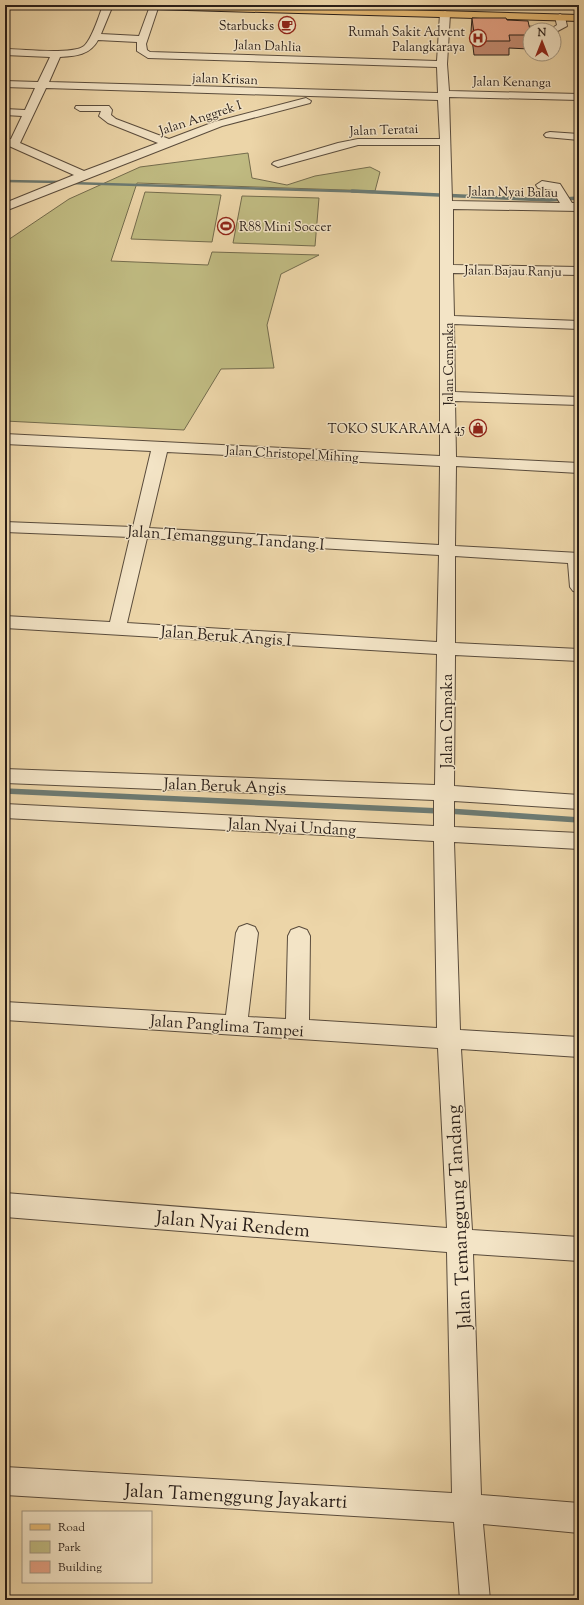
<svg xmlns="http://www.w3.org/2000/svg" width="584" height="1605" font-family="'Sorts Mill Goudy',serif">
  <rect width="100%" height="100%" fill="#ecd5a8"/>
  <filter id="stains"><feTurbulence type="fractalNoise" baseFrequency=".005" numOctaves="4"/><feColorMatrix values="0 0 0 0 .2 0 0 0 0 .09 0 0 0 0 .02 0 0 0 .5 -.17"/></filter>
  <radialGradient id="worn" r=".72"><stop offset=".6" stop-color="#630" stop-opacity="0"/><stop offset="1" stop-color="#630" stop-opacity=".3"/></radialGradient>
  <path fill="#c0bb82" stroke="#746c4d" d="M248 153 252 178 287 185 315 176 370 167 380 172 375 191 137 183 111 261 208 265 212 252 319 255 281 274 267 325 274 368 221 369 184 430 5 421V242L69 199 140 167Z
    M145 192 221 195 212 242 131 239Z
    M242 196 319 198 315 246 233 243Z"/>
  <g fill="none" stroke-linecap="round" stroke-linejoin="round">
    <path stroke="#6c7a72" stroke-width="2.5" d="M5 181 62 182
      M70 183 373 192"/>
    <path stroke="#6c7a72" stroke-width="3.5" d="M352 191 549 200 579 198"/>
    <path stroke="#6c7a72" stroke-width="5.5" d="M5 791 440 811
      M448 811 579 820"/>
    <g stroke="#5a4c3c" stroke-width="2">
      <path id="minor" d="M103 5H113L101 34 139 36 150 6 159 5 146 44 147 50 150 52 437 61 440 14 445 11 450 14 447 64 449 91 579 94V100L449 97 452 201 560 203 552 190 538 188 536 185 542 181 560 184 572 203H579V211L453 209V265L579 267V275L453 273 454 316 579 321V329L454 324 455 392 579 397V405L455 401 456 457 579 463V473L456 466 455 546 579 553V592L573 591 570 587 568 563 455 556V643L579 649V661L455 655 454 786 579 795V809L454 801V827L579 833V849L454 842 460 1030 579 1037V1057L461 1049 472 1230 579 1237V1261L473 1254 481 1495 579 1503V1533L483 1524 490 1600H460L454 1522 5 1495V1467L452 1493 447 1252 5 1217V1193L447 1228 438 1048 5 1020V1002L226 1015 236 933 239 927 247 924 255 927 258 933 248 1017 286 1019 288 936 291 930 299 927 307 930 310 936 309 1020 437 1028 434 841 5 818V804L434 826V800L5 783V769L435 785 437 654 5 628V616L110 622 130 537 5 532V522L133 527 151 451 5 444V434L440 456V145H358L278 167 272 164 274 162 338 143 358 139H440L438 100 46 88 20 143 84 171 158 143 108 123 99 116 101 111H80L75 108 76 106H109L112 110 111 115 116 119 169 139 214 122 306 98 311 101 310 103 222 126 5 211V203L74 175 9 146 5 147V140L11 139 22 116 5 115V109L25 110 35 88 5 87V81L38 82 50 57 5 55V49C21 49 73 55 84 46 92 39 99 16 103 5ZM98 40 137 42V51L148 58 437 67 438 93 49 82 60 57C76 56 90 55 98 40ZM167 452 440 466 439 545 149 528ZM147 538 439 555 437 642 127 623Z
        M560 14 565 17 567 26 554 33V30H549L557 25 555 17Z
        M516 26 539 27 544 30H530V33L513 31 511 29 513 27Z
        M550 132 579 134V140L546 137 544 135 546 133Z"/>
    </g>
    <g stroke="#291e18" stroke-width="2">
      <path id="major" d="M112 5H230L579 15V21L117 8Z"/>
    </g>
    <use href="#minor" fill="#f3e4c6" fill-rule="evenodd"/>
    <use href="#major" fill="#e6ba74" fill-rule="evenodd"/>
  </g>
  <path fill="#c38a70" stroke="#291e18" d="M472 18 507 20 530 30 529 49 509 48V55H474L471 31Z"/>
  <path fill="#e3a082" stroke="#291e18" d="M472 18H506L507 20 528 21 530 30V35H509L510 41H475Z"/>
  <defs>
    <g id="cafe-ring" transform="scale(0.9)"><circle r="9.5" fill="#f3e4c6" stroke="#8f2418" stroke-width="1.5"/><path d="M-5.5-4.5H6V0H3Q3 3.5 0 3.5H-2.5Q-5.5 3.5-5.5 0ZM3-3.2v2h1.7v-2ZM-6 4.5H4V6H-6Z" fill="#8f2418"/></g>
    <g id="hospital-ring" transform="scale(0.9)"><circle r="9.5" fill="#f3e4c6" stroke="#8f2418" stroke-width="1.5"/><path d="M-5-5h3v3.5h4V-5h3V5h-3V1.5h-4V5h-3Z" fill="#8f2418"/></g>
    <g id="stadium-ring" transform="scale(0.9)"><circle r="9.5" fill="#f3e4c6" stroke="#8f2418" stroke-width="1.5"/><path d="M0-5a6.5 5 0 1 0 0 10a6.5 5 0 1 0 0-10ZM-3.5-1.8h7v3.6h-7Z" fill="#8f2418"/></g>
    <g id="shop-ring" transform="scale(0.9)"><circle r="9.5" fill="#f3e4c6" stroke="#8f2418" stroke-width="1.5"/><path d="M-5-2.5h2.3a2.7 3.5 0 0 1 5.4 0H5L5.5 6h-11ZM-1.5-2.5h3a1.5 2.3 0 0 0-3 0Z" fill="#8f2418"/></g>
  </defs>
  <g fill-rule="evenodd">
    <use href="#cafe-ring" x="287" y="25"/>
    <use href="#hospital-ring" x="478" y="38"/>
    <use href="#stadium-ring" x="226" y="226"/>
    <use href="#shop-ring" x="478" y="428"/>
  </g>
  <g text-anchor="middle" stroke-width="3" stroke-linejoin="round" paint-order="stroke">
    <g font-size="13" fill="#291e18" stroke="#f3e4c6" text-anchor="end">
      <text x="274" y="30">Starbucks</text>
      <text x="465" y="36">Rumah Sakit Advent<tspan x="465" dy="15">Palangkaraya</tspan></text>
      <text x="239" y="231" text-anchor="start">R88 Mini Soccer</text>
      <text x="465" y="433">TOKO SUKARAMA 45</text>
    </g>
    <g font-size="13" fill="#291e18" stroke="#f3e4c6">
      <text transform="translate(268 45) rotate(2)" y="5">Jalan Dahlia</text>
      <text transform="translate(225 78) rotate(2)" y="5">jalan Krisan</text>
      <text transform="translate(512 81) rotate(1)" y="5">Jalan Kenanga</text>
      <text transform="translate(200 117) rotate(-18)" y="5">Jalan Anggrek I</text>
      <text transform="translate(384 129) rotate(-2)" y="5">Jalan Teratai</text>
      <text transform="translate(513 191) rotate(1)" y="5">Jalan Nyai Balau</text>
      <text transform="translate(513 270) rotate(1)" y="5">Jalan Bajau Ranju</text>
      <text transform="translate(448 364) rotate(-90)" y="5">Jalan Cempaka</text>
      <text transform="translate(292 453) rotate(3)" y="5">Jalan Christopel Mihing</text>
    </g>
    <g font-size="16" fill="#291e18" stroke="#f3e4c6">
      <text transform="translate(226 537) rotate(4)" y="6">Jalan Temanggung Tandang I</text>
      <text transform="translate(226 635) rotate(4)" y="6">Jalan Beruk Angis I</text>
      <text transform="translate(446 721) rotate(-90)" y="6">Jalan Cmpaka</text>
      <text transform="translate(225 785) rotate(2)" y="6">Jalan Beruk Angis</text>
      <text transform="translate(292 826) rotate(3)" y="6">Jalan Nyai Undang</text>
      <text transform="translate(227 1025) rotate(4)" y="6">Jalan Panglima Tampei</text>
    </g>
    <g font-size="19" fill="#291e18" stroke="#f3e4c6">
      <text transform="translate(458 1217) rotate(-93)" y="7">Jalan Temanggung Tandang</text>
      <text transform="translate(233 1223) rotate(5)" y="7">Jalan Nyai Rendem</text>
      <text transform="translate(236 1495) rotate(3)" y="7">Jalan Tamenggung Jayakarti</text>
    </g>
  </g>
  <rect width="584" height="1605" fill="none" stroke="#ecd5a8" stroke-width="20"/>
  <rect x="6" y="6" width="572" height="1593" fill="none" stroke="#291e18" stroke-width="2"/>
  <rect x="10" y="10" width="564" height="1585" fill="none" stroke="#291e18"/>
  <rect x="22" y="1511" width="130" height="72" fill="#f3e4c6" stroke="#a29580"/>
  <rect x="30" y="1524" width="20" height="6" fill="#e6ba74" stroke="#a29580"/>
  <text x="58" y="1531" font-size="12" fill="#291e18">Road</text>
  <rect x="30" y="1541" width="20" height="12" fill="#c0bb82" stroke="#a29580"/>
  <text x="58" y="1551" font-size="12" fill="#291e18">Park</text>
  <rect x="30" y="1561" width="20" height="12" fill="#e3a082" stroke="#a29580"/>
  <text x="58" y="1571" font-size="12" fill="#291e18">Building</text>
  <g transform="translate(542 42)"><circle r="19" fill="#f3e4c6" stroke="#a29580"/>
  <path d="M0-3L7 15L0 10L-7 15Z" fill="#8f2418"/>
  <text y="-6" font-size="11" font-weight="bold" text-anchor="middle" fill="#291e18">N</text>
  </g>
  <rect width="100%" height="100%" filter="url(#stains)"/>
  <rect width="100%" height="100%" fill="url(#worn)"/>
</svg>
